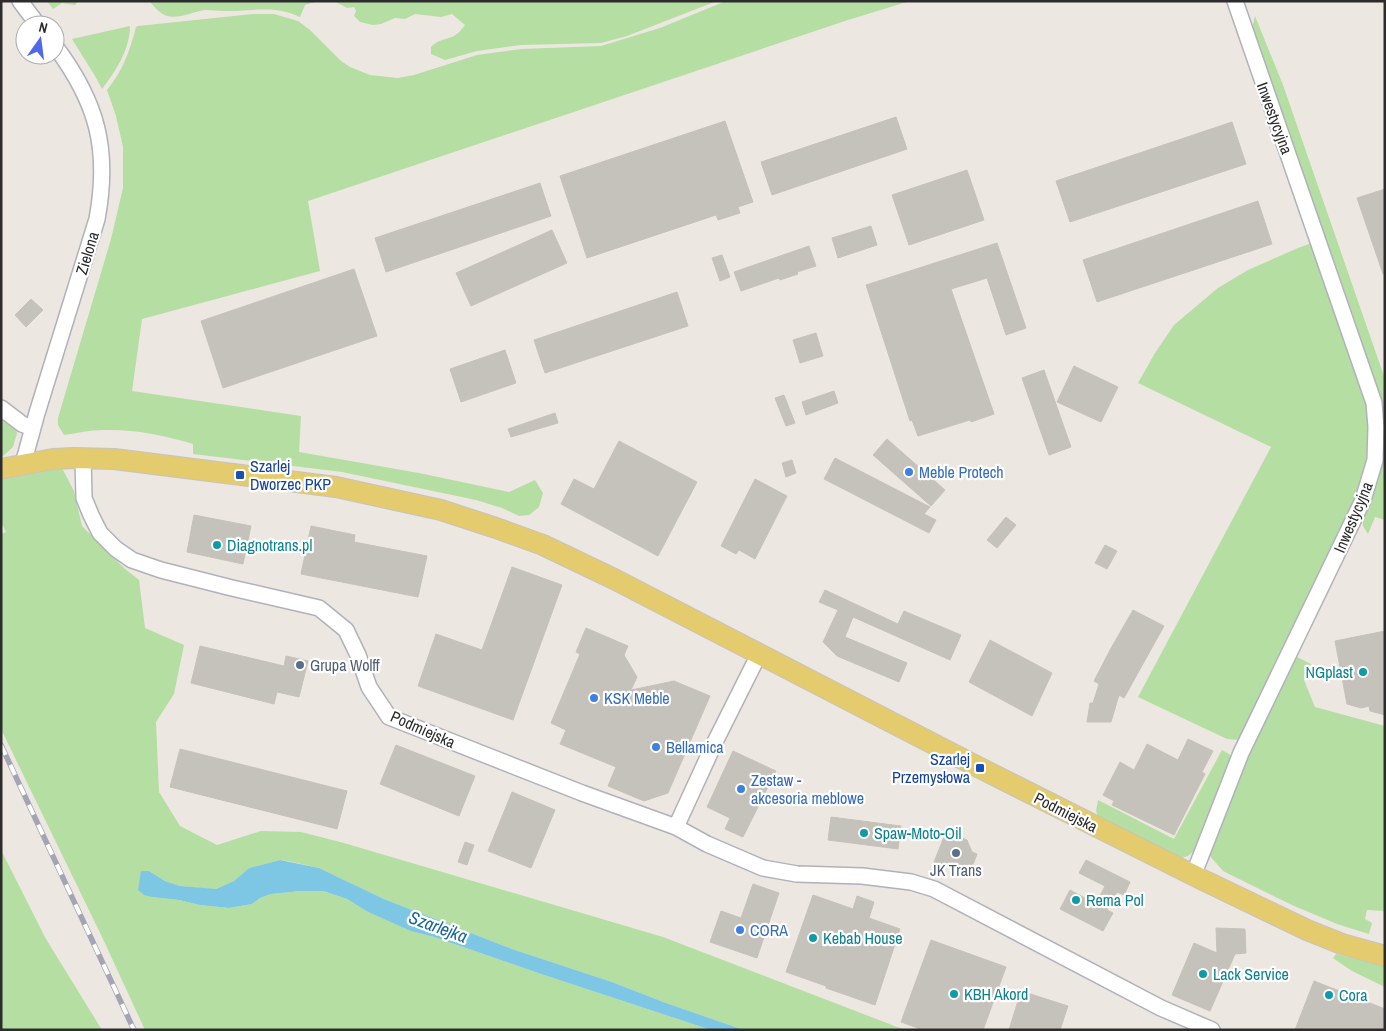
<svg xmlns="http://www.w3.org/2000/svg" width="1386" height="1031" font-family="'Archivo Narrow',sans-serif">
  <rect width="100%" height="100%" fill="#ece7e0"/>
  <path fill="#b5dea2" d="M47 1H78L75 5 62 3 53 9Z
    M149 1H318L305 5 300 17C272 4 252 12 224 11 218 11 211 10 205 10 192 12 180 19 167 16 160 14 154 6 149 1Z
    M334 1H717L627 36 601 43 521 45 477 51 445 60 431 54V47C443 35 453 43 465 25L452 14 441 17 415 14 405 19 395 18 381 24 373 25 360 22 354 16 356 11 354 7 347 8Z
    M726 1H910L848 20 308 201 320 271 142 319 132 391 301 416 299 452 419 473 509 492 535 480 543 493 539 507 529 515 519 516 502 508 476 500 342 472 193 454V444C164 435 134 429 103 430 90 430 77 433 64 435L58 425V418L111 239 123 188V147L116 116 107 90C122 72 130 51 136 27L138 26 253 14H274L298 21 310 30 341 61 350 67 370 75 398 78 414 75 477 55 521 49 601 46 660 28Z
    M1255 16 1283 85 1385 379V520L1375 517 1368 534 1363 526V516L1378 481 1384 448 1383 408 1352 312 1252 28Z
    M130 26C130 49 116 71 102 89L95 76 72 39Z
    M1312 243 1365 391 1370 423 1369 456 1359 488 1243 736 1240 740 1227 739 1138 697 1271 447 1138 383 1155 353 1174 325 1218 288 1248 270 1298 248Z
    M1 415 14 427 17 433 13 447 1 458Z
    M62 468 74 491 82 526 124 568 139 580 145 628 184 645 174 694 156 722 159 792 180 826 217 845 261 831 301 832 344 843 663 937 905 1030H744L666 1003 612 982 512 949 384 899 319 868 288 861 280 860 249 868 234 881 216 889H209L180 886 165 881 149 871 152 897 179 900 200 905 229 908 252 904 260 898 271 894 301 891H323L347 899 368 912 412 931 434 937 541 974 711 1030H145L103 939 1 729V534L6 532 1 522V480Z
    M1295 656 1311 664 1304 680 1315 707 1385 726V911L1367 910 1365 919 1372 923 1369 934 1337 924 1292 905 1223 871 1210 856 1244 765Z
    M1222 750 1229 754 1232 758 1195 850 1188 856 1178 859 1100 822 1096 811 1098 800 1174 839Z
    M1 850 46 939 102 1030H1Z
    M1336 954 1385 966V987L1352 971 1333 958Z"/>
  <path fill="#7dc7e4" d="M280 860 319 868 384 899 512 949 612 982 666 1003 744 1030H711L541 974 434 937 411 931 368 912 347 899 323 891H301L271 894 260 898 252 904 229 908 200 905 179 900 152 897 144 895 138 890 141 871H149L165 881 180 886 216 889 234 881 249 868Z"/>
  <path fill="#c5c1bb" stroke="#c8c3b9" d="M896 117 907 149 772 195 761 162Z
    M725 121 753 202 738 207 740 213 718 220 716 215 587 258 560 176Z
    M1232 122 1246 164 1070 222 1056 181Z
    M967 170 984 220 909 245 892 195Z
    M540 183 551 216 386 272 375 238Z
    M1385 189V273L1383 274 1357 198Z
    M1258 201 1272 244 1097 302 1083 260Z
    M871 226 877 245 838 258 832 238Z
    M552 230 567 263 471 306 456 273Z
    M997 243 1026 328 1006 335 987 278 951 289 994 414 971 422 970 420 918 436 912 420 910 421 866 285Z
    M809 246 816 266 797 272 798 274 780 280 779 278 741 291 734 272Z
    M722 255 730 277 720 281 712 258Z
    M354 269 377 336 223 388 201 321Z
    M677 292 688 326 545 373 534 340Z
    M31 299 43 310 26 327 15 315Z
    M816 333 823 356 800 363 793 340Z
    M505 350 516 383 461 402 450 369Z
    M1074 366 1118 387 1101 422 1057 402Z
    M1044 370 1071 447 1049 455 1022 378Z
    M834 391 838 403 806 415 802 402Z
    M784 395 795 423 786 426 775 398Z
    M555 413 558 423 511 437 508 429Z
    M887 439 945 490 931 506 873 455Z
    M619 441 697 482 658 556 561 504 574 479 594 489Z
    M835 458 930 507 924 514 936 520 929 533 824 479Z
    M792 460 796 473 786 477 782 463Z
    M755 479 787 496 755 559 739 550 736 554 721 546Z
    M194 515 251 526 243 564 187 552Z
    M1006 517 1016 525 997 548 987 540Z
    M311 526 355 535 354 542 427 556 418 597 301 574Z
    M1105 545 1117 551 1107 569 1095 563Z
    M512 567 562 585 513 720 418 686 436 634 482 650Z
    M825 590 898 624 904 611 961 635 950 660 853 617 845 637 907 663 899 682 837 656 823 642 838 610 819 602Z
    M1133 610 1164 626 1124 698 1119 695 1111 722H1087L1090 703H1093L1099 684 1094 681 1110 650Z
    M586 628 628 646 624 655 637 677 631 690 674 681 710 696 668 793 644 801 608 786 616 767 560 744 566 730 551 723 580 654 576 652Z
    M1385 631V715L1370 711 1369 706 1361 708 1347 704 1335 641Z
    M990 640 1052 673 1032 716 969 682Z
    M200 646 284 666 286 656 308 661 299 697 277 692 274 704 191 683Z
    M1188 739 1213 751 1202 772 1205 774 1174 835 1112 805 1114 801 1103 795 1120 762 1134 770 1147 744 1178 760Z
    M396 745 475 776 459 816 380 784Z
    M180 749 347 791 337 829 170 787Z
    M733 751 776 771 743 837 725 829 730 818 707 807Z
    M512 792 555 810 531 868 488 851Z
    M831 817 901 826 898 849 828 840Z
    M946 832 967 840 972 852 977 854 969 875 934 862Z
    M465 842 474 845 467 865 458 862Z
    M1086 860 1130 882 1124 895 1117 892 1107 910 1113 913 1103 931 1060 909 1070 890 1096 904 1105 886 1079 873Z
    M753 884 779 893 757 958 710 942 721 911 741 918Z
    M813 895 853 909 857 896 874 902 869 918 900 929 875 1005 826 988V986L786 972Z
    M1216 928 1245 929 1246 953 1235 954 1210 1011 1172 995 1194 943 1217 953Z
    M931 940 1006 967 983 1030H923L901 1022Z
    M1314 981 1385 1009V1030H1295Z
    M1021 991 1068 1006 1060 1030H1009Z"/>
  <g fill="none" stroke-linecap="round" stroke-linejoin="round">
    <g stroke="#b0b1bb" stroke-width="18">
      <path id="minor" d="M20 1 38 25
        M1 408 22 424 32 428
        M83 458 84 498 91 515 100 533 116 549 132 560 161 570 232 588 319 608 346 630 358 655 369 687 389 717 582 793 676 827 707 844 763 868 797 874 862 876 911 882 934 889 1161 1008 1212 1030
        M23 464 37 413 97 219C110 149 97 102 55 46
        M676 827 715 742 759 654
        M1193 876 1241 753 1363 500 1375 460 1376 427 1374 403 1235 1"/>
    </g>
    <g stroke="#c4c4c4" stroke-width="22">
      <path id="major" d="M1 469 53 459 74 458 114 459 336 487 441 510 496 528 543 545 614 579 980 768 1203 880 1307 930 1342 944 1385 956"/>
    </g>
    <use href="#minor" stroke="#fff" stroke-width="15"/>
    <use href="#major" stroke="#e4cb6d" stroke-width="20"/>
    <g stroke="#a3a5b4" stroke-width="5.5">
      <path id="rail" d="M1 745 134 1030"/>
    </g>
    <use href="#rail" stroke="#fff" stroke-width="4" stroke-dasharray="11" stroke-linecap="butt"/>
  </g>
  <g fill="#3f7fe0" stroke="#fff" stroke-width="2">
    <circle cx="909" cy="472" r="5"/>
    <circle cx="594" cy="698" r="5"/>
    <circle cx="656" cy="747" r="5"/>
    <circle cx="741" cy="789" r="5"/>
    <circle cx="740" cy="930" r="5"/>
  </g>
  <g fill="#1a4fb4" stroke="#fff" stroke-width="2">
    <rect x="235" y="470" width="10" height="10" rx="2.5"/>
    <rect x="975" y="763" width="10" height="10" rx="2.5"/>
  </g>
  <g fill="#0f9aa8" stroke="#fff" stroke-width="2">
    <circle cx="217" cy="545" r="5"/>
    <circle cx="1363" cy="672" r="5"/>
    <circle cx="864" cy="833" r="5"/>
    <circle cx="1076" cy="900" r="5"/>
    <circle cx="813" cy="938" r="5"/>
    <circle cx="1203" cy="974" r="5"/>
    <circle cx="954" cy="994" r="5"/>
    <circle cx="1329" cy="995" r="5"/>
  </g>
  <g fill="#5c6f8a" stroke="#fff" stroke-width="2">
    <circle cx="300" cy="665" r="5"/>
    <circle cx="956" cy="853" r="5"/>
  </g>
  <g text-anchor="middle" stroke-width="4.5" stroke-linejoin="round" paint-order="stroke">
    <g font-size="16" fill="#2c2c2c" stroke="#fff">
      <text transform="translate(1275 118) rotate(70)" y="6">Inwestycyjna</text>
      <text transform="translate(87 253) rotate(-73)" y="6">Zielona</text>
      <text transform="translate(1353 517) rotate(-67)" y="6">Inwestycyjna</text>
      <text transform="translate(423 729) rotate(24)" y="6">Podmiejska</text>
      <text transform="translate(1066 812) rotate(27)" y="6">Podmiejska</text>
    </g>
    <g font-size="16" fill="#164399" stroke="#fff" text-anchor="start">
      <text x="250" y="472">Szarlej<tspan x="250" dy="18">Dworzec PKP</tspan></text>
      <text x="970" y="765" text-anchor="end">Szarlej<tspan x="970" dy="18">Przemysłowa</tspan></text>
    </g>
    <g font-size="16" fill="#366cbe" stroke="#fff" text-anchor="start">
      <text x="919" y="478">Meble Protech</text>
      <text x="604" y="704">KSK Meble</text>
      <text x="666" y="753">Bellamica</text>
      <text x="751" y="786">Zestaw -<tspan x="751" dy="18">akcesoria meblowe</tspan></text>
      <text x="750" y="936">CORA</text>
    </g>
    <g font-size="16" fill="#0d838f" stroke="#fff" text-anchor="start">
      <text x="227" y="551">Diagnotrans.pl</text>
      <text x="1353" y="678" text-anchor="end">NGplast</text>
      <text x="874" y="839">Spaw-Moto-Oil</text>
      <text x="1086" y="906">Rema Pol</text>
      <text x="823" y="944">Kebab House</text>
      <text x="1213" y="980">Lack Service</text>
      <text x="964" y="1000">KBH Akord</text>
      <text x="1339" y="1001">Cora</text>
    </g>
    <g font-size="16" fill="#4e5e75" stroke="#fff" text-anchor="start">
      <text x="310" y="671">Grupa Wolff</text>
      <text x="956" y="876" text-anchor="middle">JK Trans</text>
    </g>
    <g font-size="18" font-style="italic" fill="#1a6792" stroke="#fff">
      <text transform="translate(438 927) rotate(20)" y="6">Szarlejka</text>
    </g>
  </g>
  <rect width="1386" height="1031" fill="none" stroke="#2c2c2c" stroke-width="5"/>
  <g transform="translate(40 40) rotate(14)"><circle r="24" fill="#ffffff" stroke="#ababab"/>
  <path d="M0-4L9 19L0 12L-9 19Z" fill="#4f69ea"/>
  <text y="-8" font-size="14" font-weight="bold" text-anchor="middle" fill="#2c2c2c">N</text>
  </g>
</svg>
